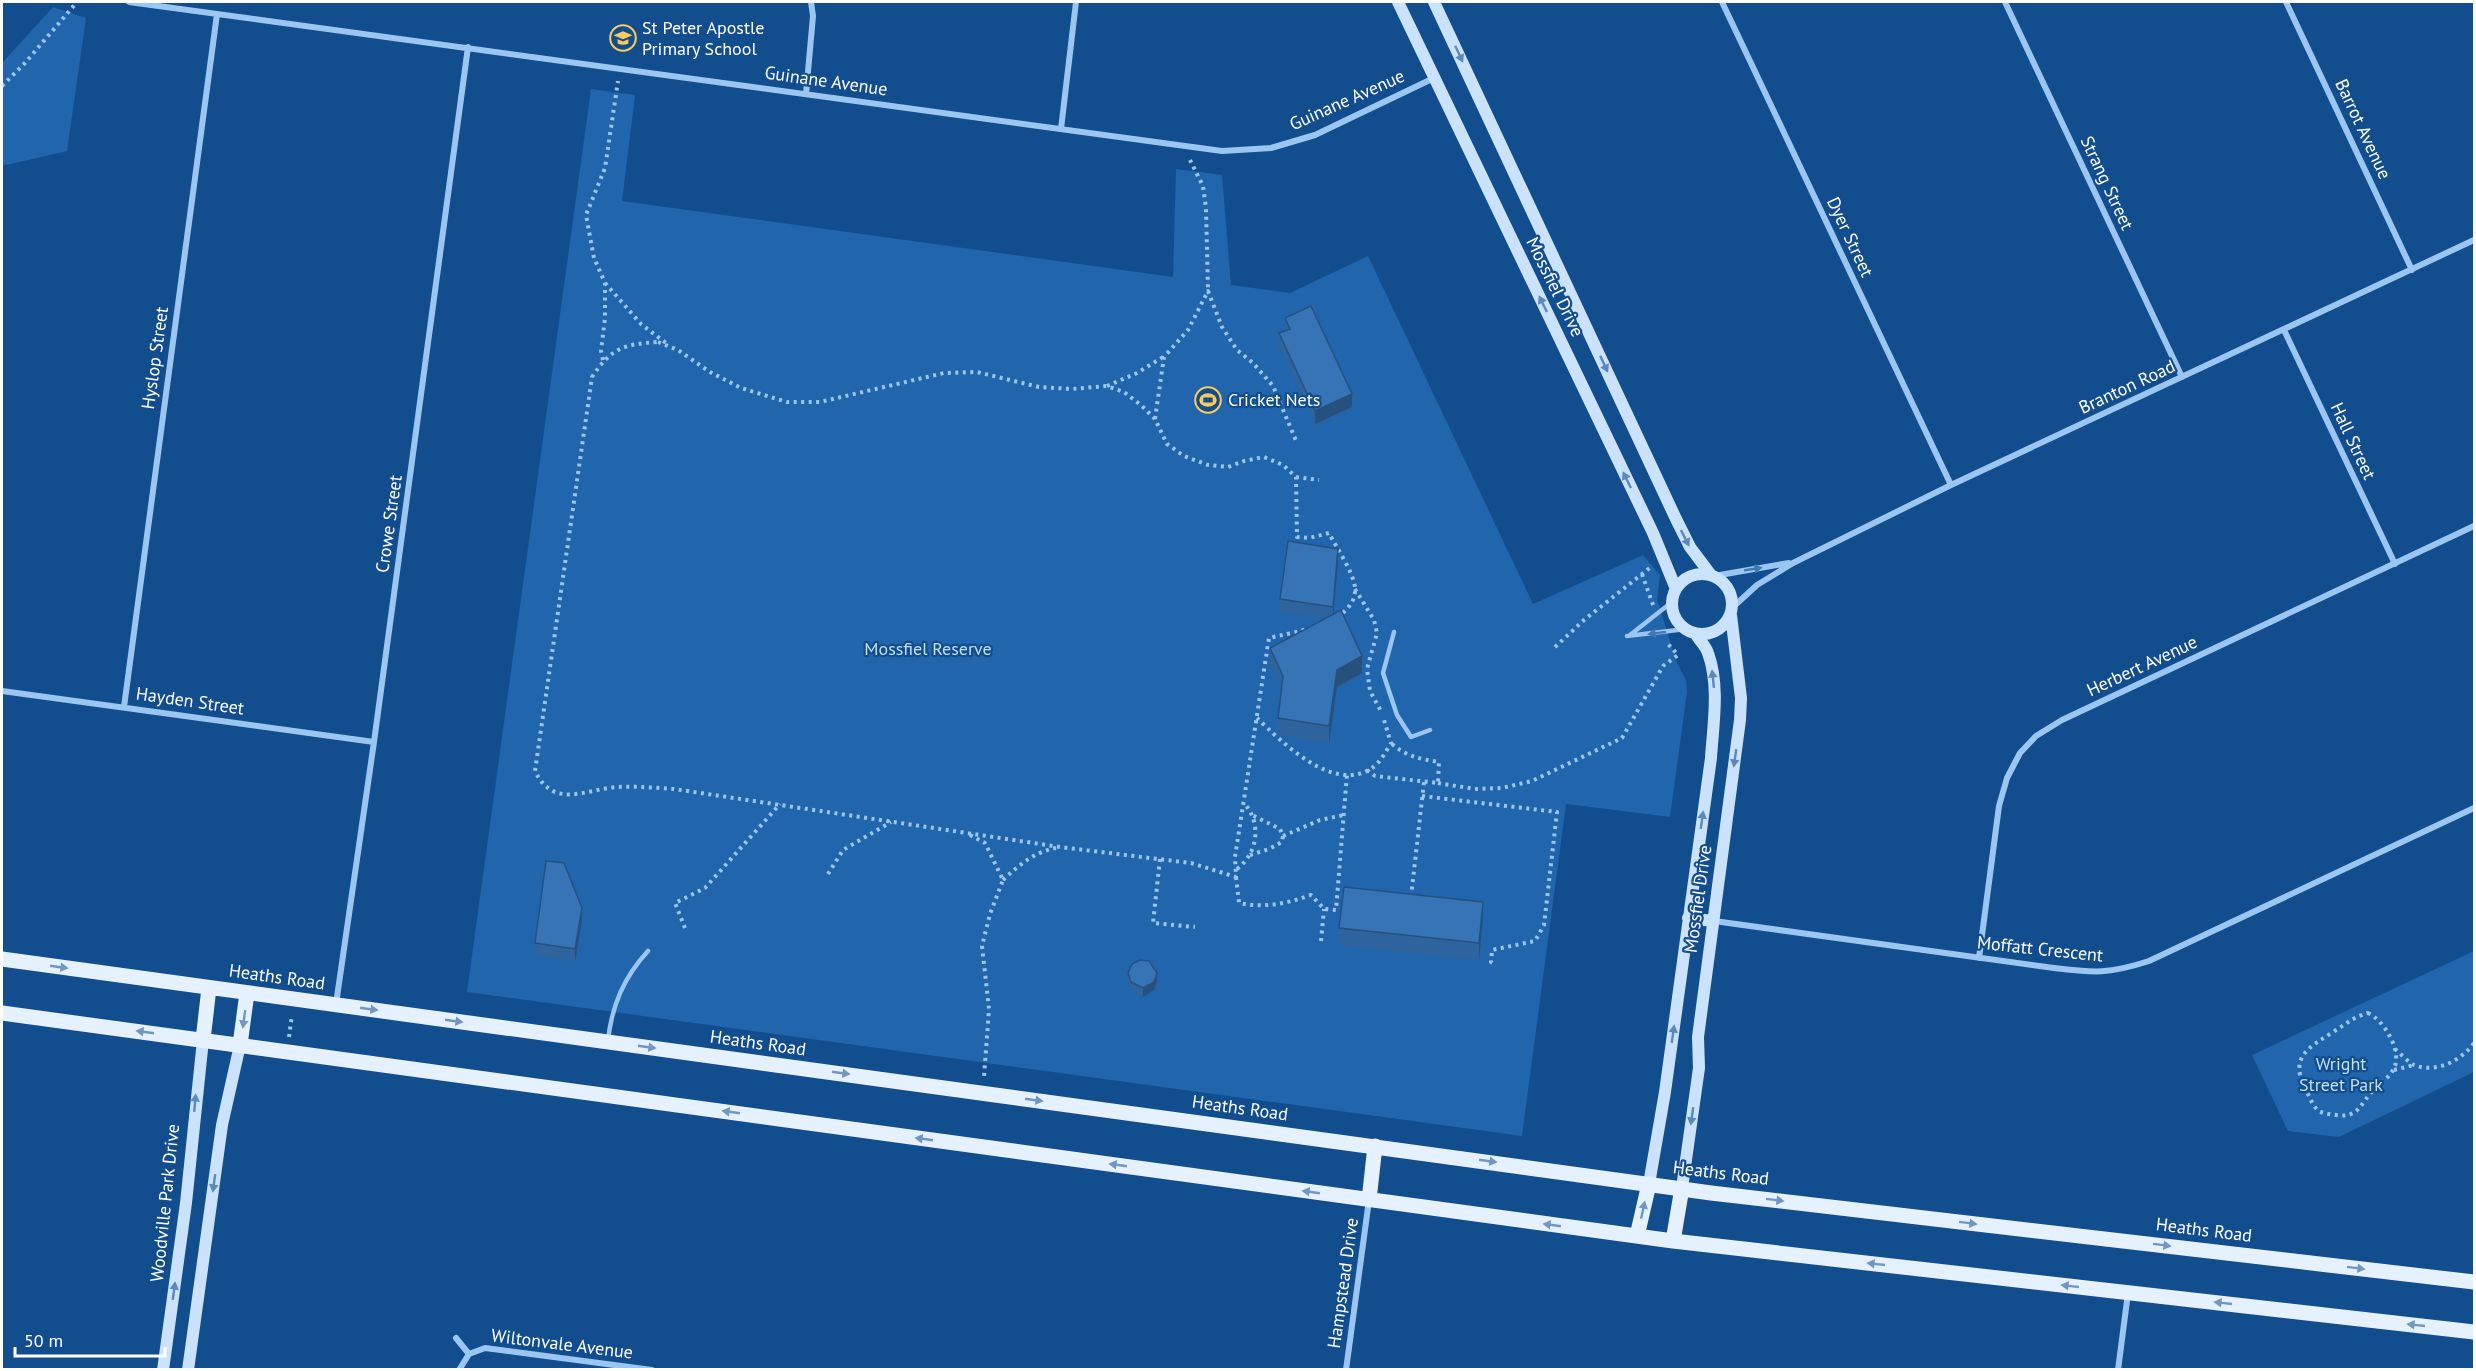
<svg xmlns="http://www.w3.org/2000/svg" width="2476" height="1371" font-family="'PT Sans',sans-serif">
  <rect width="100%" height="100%" fill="#124d8e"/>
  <path fill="#2165ac" d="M53 7 86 18 67 151 2 166V63Z
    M591 89 635 95 622 201 1173 277 1176 169 1222 175 1231 285 1290 293 1368 256 1533 604 1643 555 1660 575 1657 599 1677 663 1686 680 1687 692 1670 817 1566 804 1522 1136 467 992Z
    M2474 951V1072L2339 1137 2288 1131 2252 1055Z"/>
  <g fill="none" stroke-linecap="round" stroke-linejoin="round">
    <path stroke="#9cc6f2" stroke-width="4" stroke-dasharray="3 4.5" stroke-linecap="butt" d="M2 86 25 63 77 2
      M1190 160 1203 186 1206 208 1208 291
      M605 283 641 324 666 343
      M658 342 678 350 710 372 741 388 787 402H820L944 373 977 372 1039 387 1072 389 1107 386 1124 392 1142 406 1155 419 1167 444 1184 456 1208 465 1228 467 1244 461 1264 457 1283 465 1296 477 1297 537 1309 538 1329 533C1336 547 1354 573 1355 588 1357 624 1293 632 1269 638L1235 857 1236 877 1191 863 1060 847 674 789C656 788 637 786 618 787 585 789 554 810 535 771L592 377C611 348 624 344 658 342Z
      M603 360 601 351 605 318V283L594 258 586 215 605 168 618 81
      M1107 386 1137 373 1163 357
      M1155 419 1164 357 1188 330 1208 291 1222 327 1237 350 1253 363 1273 386 1297 443
      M1296 477 1319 480
      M1642 574 1653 605
      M1355 589 1374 620 1377 633 1367 669 1370 691 1382 713
      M1555 647 1584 620 1651 567
      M1257 718C1282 742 1333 794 1372 768 1380 763 1386 751 1391 743L1384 720
      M1367 770 1375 776 1438 783 1439 762C1420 759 1405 756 1391 743
      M1438 783 1475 789 1502 788 1532 781 1622 738 1663 666 1678 655 1666 642
      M1422 796 1557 812 1544 925 1535 941 1492 950 1491 962 1495 964
      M970 835 985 843 1003 880 990 914 982 946 989 1009 984 1077
      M1283 836 1320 820 1344 815
      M1250 855 1269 849 1282 842 1283 836 1280 829 1252 815
      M1160 859 1153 923 1195 927
      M1237 869C1258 853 1262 823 1244 803
      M828 874 843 850 891 822
      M1236 877 1239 903C1264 908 1286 904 1311 895L1324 909 1336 910 1347 774
      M1003 880C1019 865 1034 852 1056 848
      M1411 897 1424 782
      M685 928 675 903 705 888 780 804
      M1321 941 1324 909
      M2368 1013C2384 1020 2404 1053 2393 1070 2389 1078 2380 1083 2374 1089 2361 1103 2358 1119 2336 1115 2330 1114 2324 1114 2319 1111 2312 1106 2309 1095 2305 1088 2289 1056 2310 1047 2333 1032 2348 1023 2351 1018 2368 1013Z
      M289 1037 292 1015
      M2395 1049C2401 1054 2408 1062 2414 1065 2436 1074 2462 1060 2474 1043
      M2394 1070 2414 1065"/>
    <path stroke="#9cc6f2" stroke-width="4.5" d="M1394 632 1383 673 1397 715 1411 737 1430 730
      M1630 635 1672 602
      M1627 636 1686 629
      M608 1040C612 1005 624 977 648 951"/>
    <path stroke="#9cc6f2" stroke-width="6" d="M129 2 1222 151 1271 148 1315 135 1434 78
      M1722 2 1951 485
      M2005 2 2182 377
      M2286 2 2412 270
      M806 94 813 16 811 2
      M1061 129 1076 2
      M2284 330 2395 564
      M1714 576 1789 563
      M1732 608 1757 585 1793 563 1951 485 2474 240
      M2 691 374 742
      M124 707 217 14
      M1714 921 2054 968C2095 973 2109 974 2149 961L2474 808
      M1979 958 1999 806 2007 778 2020 753 2036 736 2062 720 2474 526
      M336 1004 374 742 468 47
      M456 1338 469 1354
      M459 1370 469 1354 485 1348 652 1370
      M1346 1370 1369 1200
      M2118 1370 2128 1293"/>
    <path stroke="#cbe2fc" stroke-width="12" d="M1398 2 1653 533 1676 589
      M1434 2 1676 519 1690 547 1711 575
      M1672 604a30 30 0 1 1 60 0a30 30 0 1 1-60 0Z
      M1688 918 1713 921
      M1649 1184 1665 1092 1711 758C1713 725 1720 686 1708 653 1706 646 1699 640 1695 633
      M1682 1188 1699 1068 1698 1037 1740 720 1741 698 1731 615
      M163 1370 186 1203 203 1040
      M188 1370 222 1125 240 1045"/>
    <path stroke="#e6f1ff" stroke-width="15" d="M2 959 1711 1193 2474 1282
      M2 1013 1673 1241 2474 1332
      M203 1040 209 988
      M240 1045 247 993
      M1369 1200 1375 1146
      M1637 1236 1649 1184
      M1673 1241 1682 1188"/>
  </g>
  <path fill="#2e649d" d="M1285 318 1352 407 1315 424 1279 346V333L1285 331Z
    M1338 561 1333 614 1362 673 1337 687 1329 743 1278 735V718L1282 689 1270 665V648L1325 618 1280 612V599Z
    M1483 919 1479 960 1339 945V928Z
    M582 921 575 962 535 955V943Z
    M1128 973 1157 981 1154 990 1143 997 1131 990 1128 981Z"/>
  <path fill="#26517f" d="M1352 394V407L1315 424V411Z
    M1338 549V561L1333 620V607Z
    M1362 656V673L1337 687 1329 743V726L1337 670Z
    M1483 902V919L1479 960V943Z
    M582 908V921L575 962V949Z
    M1157 973V981L1154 990 1143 997V988Z"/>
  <path fill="#3674b6" stroke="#26517f" stroke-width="1.5" d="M1311 306 1352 394 1315 411 1279 333 1290 329 1285 318Z
    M1288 541 1338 549 1333 607 1280 599Z
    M1341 610 1362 656 1337 670 1329 726 1278 718 1283 676 1270 648Z
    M546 861 564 863 582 908 575 949 535 943Z
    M1344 887 1483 902 1479 943 1339 928Z
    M1140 960 1149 961 1157 973 1154 982 1143 988 1131 982 1128 973 1132 964Z"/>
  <defs><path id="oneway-solid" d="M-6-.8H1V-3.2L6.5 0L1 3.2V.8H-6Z" transform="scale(1.5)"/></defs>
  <g fill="#5c89ba">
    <use href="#oneway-solid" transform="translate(1459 54) rotate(65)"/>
    <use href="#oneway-solid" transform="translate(1543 304) rotate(-116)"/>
    <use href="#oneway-solid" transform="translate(1604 364) rotate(65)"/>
    <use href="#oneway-solid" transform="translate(1627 480) rotate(-116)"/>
    <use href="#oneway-solid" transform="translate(1685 538) rotate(63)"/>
    <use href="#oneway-solid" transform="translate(1713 679) rotate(-96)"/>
    <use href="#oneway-solid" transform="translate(1735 758) rotate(98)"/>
    <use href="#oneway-solid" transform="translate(1702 820) rotate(-82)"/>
    <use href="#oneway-solid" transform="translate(1673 1034) rotate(-82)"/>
    <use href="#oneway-solid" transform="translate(195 1103) rotate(-85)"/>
    <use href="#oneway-solid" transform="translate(1692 1116) rotate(98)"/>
    <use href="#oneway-solid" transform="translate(214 1183) rotate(98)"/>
    <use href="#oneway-solid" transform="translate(174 1291) rotate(-82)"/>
  </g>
  <g fill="#4277b1">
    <use href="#oneway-solid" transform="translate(1753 569) rotate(-9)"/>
    <use href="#oneway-solid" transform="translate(1657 633) rotate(173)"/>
  </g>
  <g fill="#7197c1">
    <use href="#oneway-solid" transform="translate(59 967) rotate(8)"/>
    <use href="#oneway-solid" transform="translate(369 1009) rotate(8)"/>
    <use href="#oneway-solid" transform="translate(244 1019) rotate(98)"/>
    <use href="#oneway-solid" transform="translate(454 1021) rotate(8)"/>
    <use href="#oneway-solid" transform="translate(145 1032) rotate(-172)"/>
    <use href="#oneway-solid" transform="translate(647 1047) rotate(8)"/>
    <use href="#oneway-solid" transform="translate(841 1073) rotate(8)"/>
    <use href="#oneway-solid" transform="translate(1034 1100) rotate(8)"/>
    <use href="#oneway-solid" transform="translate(731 1112) rotate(-172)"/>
    <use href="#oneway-solid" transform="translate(924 1139) rotate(-172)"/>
    <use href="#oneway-solid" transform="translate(1488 1161) rotate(8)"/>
    <use href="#oneway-solid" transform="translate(1118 1165) rotate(-172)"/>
    <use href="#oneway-solid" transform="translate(1311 1192) rotate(-172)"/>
    <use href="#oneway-solid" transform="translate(1775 1200) rotate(7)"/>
    <use href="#oneway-solid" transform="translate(1643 1210) rotate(-78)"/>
    <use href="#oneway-solid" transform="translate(1968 1223) rotate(7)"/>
    <use href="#oneway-solid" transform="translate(1552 1225) rotate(-172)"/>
    <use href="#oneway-solid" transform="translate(2162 1245) rotate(7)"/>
    <use href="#oneway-solid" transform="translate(1876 1264) rotate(-174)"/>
    <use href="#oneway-solid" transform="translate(2356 1268) rotate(7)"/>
    <use href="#oneway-solid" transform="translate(2070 1286) rotate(-174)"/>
    <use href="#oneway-solid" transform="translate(2223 1303) rotate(-174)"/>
    <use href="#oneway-solid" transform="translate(2416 1325) rotate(-174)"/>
  </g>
  <defs>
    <g id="school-ring" transform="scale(1.35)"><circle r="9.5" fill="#124d8e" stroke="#ffca5c" stroke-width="1.5"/><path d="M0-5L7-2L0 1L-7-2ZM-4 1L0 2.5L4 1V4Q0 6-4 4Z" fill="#ffca5c"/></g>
    <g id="stadium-ring" transform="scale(1.35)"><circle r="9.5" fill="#124d8e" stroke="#ffca5c" stroke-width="1.5"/><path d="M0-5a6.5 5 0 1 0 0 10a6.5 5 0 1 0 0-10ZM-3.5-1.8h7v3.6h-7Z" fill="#ffca5c"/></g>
  </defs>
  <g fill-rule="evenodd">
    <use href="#school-ring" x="623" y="38"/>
    <use href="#stadium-ring" x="1208" y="400"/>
  </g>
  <g text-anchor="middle" stroke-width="4.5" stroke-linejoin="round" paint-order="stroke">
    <g font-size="18" fill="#fff" stroke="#124d8e" text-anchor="start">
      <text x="642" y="34">St Peter Apostle<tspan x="642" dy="21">Primary School</tspan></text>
      <text x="1228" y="406">Cricket Nets</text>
    </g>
    <g font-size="18" fill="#fff" stroke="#124d8e">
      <text transform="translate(826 81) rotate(8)" y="6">Guinane Avenue</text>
      <text transform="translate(1347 100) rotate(-24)" y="6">Guinane Avenue</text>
      <text transform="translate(2363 129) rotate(65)" y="6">Barrot Avenue</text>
      <text transform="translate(2107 183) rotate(65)" y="6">Strang Street</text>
      <text transform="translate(1850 237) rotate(65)" y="6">Dyer Street</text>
      <text transform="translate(1555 287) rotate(64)" y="6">Mossfiel Drive</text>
      <text transform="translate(155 358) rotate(-82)" y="6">Hyslop Street</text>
      <text transform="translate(2127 387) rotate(-25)" y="6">Branton Road</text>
      <text transform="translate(2353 441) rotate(65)" y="6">Hall Street</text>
      <text transform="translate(389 524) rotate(-82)" y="6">Crowe Street</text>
      <text transform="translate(2142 666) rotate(-25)" y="6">Herbert Avenue</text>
      <text transform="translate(190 701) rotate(8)" y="6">Hayden Street</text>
      <text transform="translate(1698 899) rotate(-82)" y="6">Mossfiel Drive</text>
      <text transform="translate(2040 949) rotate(6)" y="6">Moffatt Crescent</text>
      <text transform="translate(277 977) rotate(8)" y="6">Heaths Road</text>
      <text transform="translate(758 1043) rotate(8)" y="6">Heaths Road</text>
      <text transform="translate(1240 1108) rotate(8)" y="6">Heaths Road</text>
      <text transform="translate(1721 1173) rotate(7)" y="6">Heaths Road</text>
      <text transform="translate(165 1203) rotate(-84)" y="6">Woodville Park Drive</text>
      <text transform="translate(2204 1230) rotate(7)" y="6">Heaths Road</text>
      <text transform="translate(1343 1283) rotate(-82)" y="6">Hampstead Drive</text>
      <text transform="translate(562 1344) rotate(7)" y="6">Wiltonvale Avenue</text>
    </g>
    <g font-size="18" fill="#c3dffd" stroke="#124d8e">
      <text x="928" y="655">Mossfiel Reserve</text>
      <text x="2341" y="1070">Wright<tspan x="2341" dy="21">Street Park</tspan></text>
    </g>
  </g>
  <rect width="2476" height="1371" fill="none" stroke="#ffffff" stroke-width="6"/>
  <path d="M15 1347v9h150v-9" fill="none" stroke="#ffffff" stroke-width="3"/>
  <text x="24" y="1347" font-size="18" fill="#ffffff" stroke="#124d8e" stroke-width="4.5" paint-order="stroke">50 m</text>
</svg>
